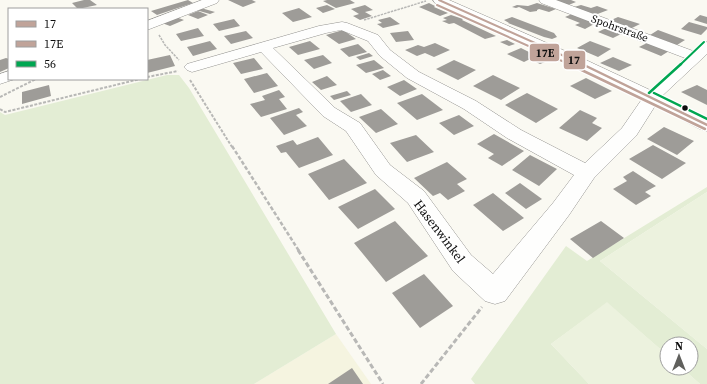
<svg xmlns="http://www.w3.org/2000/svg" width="707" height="384" font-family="'Source Serif 4',serif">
  <rect width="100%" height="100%" fill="#faf9f2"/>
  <path fill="#f5f4e0" d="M336 334 371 384H254Z"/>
  <path fill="#e3edd4" d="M167 75H179L189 88 336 334 254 384H0V112L5 115Z
    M707 187V192L600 261 707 349V384H700L682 368H691V344H667V355L607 303 551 344 589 384H475L471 379 566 246 587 261Z"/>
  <path fill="#ecf2de" d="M707 192V349L600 261Z
    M607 302 667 355V368H682L700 384H589L551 344Z"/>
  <path fill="#9e9c98" d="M84 0H90L97 5 78 9 72 3Z
    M188 0 193 3 157 15 151 11Z
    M228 0H252L256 2 243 7Z
    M327 0H350L355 3 336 8 323 1Z
    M551 0H571L576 2 566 6Z
    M429 3 435 6 434 7 448 13 440 16 419 7Z
    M537 3 556 9 549 12 539 9 537 10V11L530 12 519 7 516 8 512 7 517 5 528 6Z
    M327 5 335 9 323 13 316 8Z
    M365 5 373 10 365 12 372 16 360 20 353 16 359 14 351 9Z
    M581 5 591 8 597 6 608 10 595 15 574 7Z
    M201 8 215 12 210 14 196 10Z
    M299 8 312 17 293 22 282 13Z
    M198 11 208 15 198 19 188 15Z
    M572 14 596 23 585 29 575 25 580 23 565 17Z
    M451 15 463 19 462 20 496 36 485 39 454 23 449 24 442 21 447 20 443 18Z
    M700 15 707 17V24L694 20Z
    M176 17 184 20 170 26 162 23Z
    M390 17 400 24 383 28 377 24 382 23 378 20Z
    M512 17 554 33 557 37 552 39 544 37 508 23H509L504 20Z
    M618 17 640 24 630 29 609 21Z
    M234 19 240 26 219 31 213 24Z
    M689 22 707 27V29L701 35 681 29Z
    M608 27 623 33 613 38 598 32Z
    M198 28 204 36 181 41 176 34Z
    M343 30 356 39 339 44 326 35Z
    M658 30 685 40 677 45 650 35Z
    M246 31 253 38 231 44 224 36Z
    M408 31 414 40 396 42 390 33Z
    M507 40 515 44 509 46 500 42Z
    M210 41 217 49 193 56 187 47Z
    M310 41 320 49 298 55 289 47Z
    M590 41 611 49 598 57 577 48Z
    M435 43 450 50 434 57 425 53 417 56 405 50 418 45 424 47Z
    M647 43 669 51 661 56 639 47Z
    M358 44 367 52 349 57 340 49Z
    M521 48 535 55 537 54 550 60 540 64 530 59 524 62 507 54Z
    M369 53 373 56 360 60 356 57Z
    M170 55 175 66 147 73V60Z
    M323 55 332 63 314 69 304 60Z
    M613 57 632 65 619 71 600 63Z
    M6 58 9 59V68L0 72V60Z
    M254 58 263 69 241 74 233 63Z
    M374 60 384 68 366 73 356 65Z
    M454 60 476 70 458 80 436 69Z
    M383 70 391 76 380 80 372 74Z
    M267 73 278 86 254 93 244 79Z
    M493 75 520 88 501 100 473 86Z
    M327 76 337 85 321 90 312 82Z
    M586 78 612 91 595 99 570 86Z
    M404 80 417 89 400 96 387 87Z
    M49 85 51 96 22 104V92Z
    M697 85 707 90V105L681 92Z
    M279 90 285 97 279 99 287 109 261 117 250 104 265 100 262 96Z
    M347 91 351 95 334 100 330 96Z
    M527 93 558 109 536 123 505 105Z
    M361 94 372 105 351 112 340 101Z
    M422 94 443 110 417 120 397 103Z
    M299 108 303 112 296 115 307 126 284 135 270 118Z
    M381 109 398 124 376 133 359 117Z
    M580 110 597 118 592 123 602 128 587 141 559 128Z
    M459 115 474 126 454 135 439 123Z
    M664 127 694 141 677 155 647 139Z
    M494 134 524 151 502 166 488 158 494 154 477 144Z
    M416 135 434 152 407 162 390 143Z
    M318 137 333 155 299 168 286 152 281 153 276 146 293 140 297 145Z
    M653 145 686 163 662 179 629 159Z
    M530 155 557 169 539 186 512 170Z
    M344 159 367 183 329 200 308 174Z
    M447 162 467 179 457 184 465 191 448 200 440 193 433 196 414 178Z
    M633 171 656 186 645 192 651 196 636 205 613 189 627 181 623 177Z
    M520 183 542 199 526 209 505 193Z
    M375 189 395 209 358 229 338 207Z
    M493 193 524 218 503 231 473 205Z
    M395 221 428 256 386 282 354 243Z
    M601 221 624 238 593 258 570 239Z
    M424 274 453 306 420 328 392 293Z
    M352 368 363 384H328Z"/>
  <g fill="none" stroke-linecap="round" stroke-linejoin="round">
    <g stroke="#949390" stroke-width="1">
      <path id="minor" d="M202 0H219L217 3 147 30V21Z
        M433 0H449L588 61 650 90 685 58 541 3 539 0H556L693 51 702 43 707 42V54L662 96 707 118V131L700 129 655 106 636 136 594 178 569 215 505 301 495 304 485 301 453 271 408 203 376 175 346 131 323 116 261 52 192 72 187 70 184 67 187 64 319 26 342 22 347 23 378 35 390 50 419 72 476 101 521 130 585 163 622 128 642 99 578 67 435 3ZM341 30 368 41 380 56 407 78 464 109 507 138 574 175 553 203 493 274 471 255 424 191 390 165 360 123 335 108 273 48 326 33Z
        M9 71V79H15L0 84V74Z"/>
    </g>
    <path stroke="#b8b8b6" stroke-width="1.5" stroke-dasharray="2.5 1" stroke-linecap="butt" d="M364 20 426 1
      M159 35 165 45 179 60"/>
    <path stroke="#b8b8b6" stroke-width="2" stroke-dasharray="3 1.5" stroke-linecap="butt" d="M147 77 178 71
      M190 80 232 147
      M0 97 36 79
      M0 109 5 112 140 79"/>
    <path stroke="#b8b8b6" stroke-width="2.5" stroke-dasharray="4 2" stroke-linecap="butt" d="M232 146 299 251"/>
    <path stroke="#b8b8b6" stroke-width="3" stroke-dasharray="5 2.5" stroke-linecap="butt" d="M298 250 383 384
      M421 384 482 307"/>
    <use href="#minor" fill="#fefefd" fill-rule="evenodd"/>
    <g stroke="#fff" stroke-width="4">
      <path id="bus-1-far1" d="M439 0 584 65"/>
    </g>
    <g stroke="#fff" stroke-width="5">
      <path id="bus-1" d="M582 64 707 125"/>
    </g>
    <g stroke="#fff" stroke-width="4">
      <path id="bus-2-far1" d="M437 5 571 65"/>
    </g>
    <g stroke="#fff" stroke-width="5">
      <path id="bus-2" d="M569 64 705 129"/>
    </g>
    <g stroke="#fff" stroke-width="4">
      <path id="bus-3-far1" d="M680 65 704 42"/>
    </g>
    <g stroke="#fff" stroke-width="5">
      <path id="bus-3" d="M649 93 681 64
        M654 93 707 119"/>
    </g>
    <use href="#bus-1-far1" stroke="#c0a399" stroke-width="2"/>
    <use href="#bus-1" stroke="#c0a399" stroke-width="2.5"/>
    <use href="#bus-2-far1" stroke="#c0a399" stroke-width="2"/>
    <use href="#bus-2" stroke="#c0a399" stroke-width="2.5"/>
    <use href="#bus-3-far1" stroke="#00a651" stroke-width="2"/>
    <use href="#bus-3" stroke="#00a651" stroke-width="2.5"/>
  </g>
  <circle fill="#0d0d0d" stroke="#fff" stroke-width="1.5" cx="685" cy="108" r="3.5"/>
  <g text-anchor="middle" stroke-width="4" stroke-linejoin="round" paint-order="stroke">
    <g font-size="11" fill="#0d0d0d" stroke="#fff">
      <text transform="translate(620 28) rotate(20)" y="4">Spohrstraße</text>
    </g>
    <g font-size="13" fill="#0d0d0d" stroke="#fff">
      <text transform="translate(440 231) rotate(53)" y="5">Hasenwinkel</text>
    </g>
  </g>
  <g stroke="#fff" stroke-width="1.5">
    <rect x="529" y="43" width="31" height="19" rx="4" fill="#c0a399"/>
    <rect x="563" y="50" width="23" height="20" rx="4" fill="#c0a399"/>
  </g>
  <g font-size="11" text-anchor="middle" font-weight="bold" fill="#111">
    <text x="545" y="57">17E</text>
    <text x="574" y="64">17</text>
  </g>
  <rect x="8" y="8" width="140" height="72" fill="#ffffff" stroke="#9e9e9e"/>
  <rect x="16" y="21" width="20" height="6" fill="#c0a399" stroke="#9e9e9e"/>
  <text x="44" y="28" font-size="12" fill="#0d0d0d">17</text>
  <rect x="16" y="41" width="20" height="6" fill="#c0a399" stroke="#9e9e9e"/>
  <text x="44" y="48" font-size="12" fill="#0d0d0d">17E</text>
  <rect x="16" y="61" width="20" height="6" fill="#00a651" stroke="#9e9e9e"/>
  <text x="44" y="68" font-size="12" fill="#0d0d0d">56</text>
  <g transform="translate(679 356)"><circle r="19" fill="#ffffff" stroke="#9e9e9e"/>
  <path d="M0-3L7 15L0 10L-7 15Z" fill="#60605d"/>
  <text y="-6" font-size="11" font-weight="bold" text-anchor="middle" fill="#0d0d0d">N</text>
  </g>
</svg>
